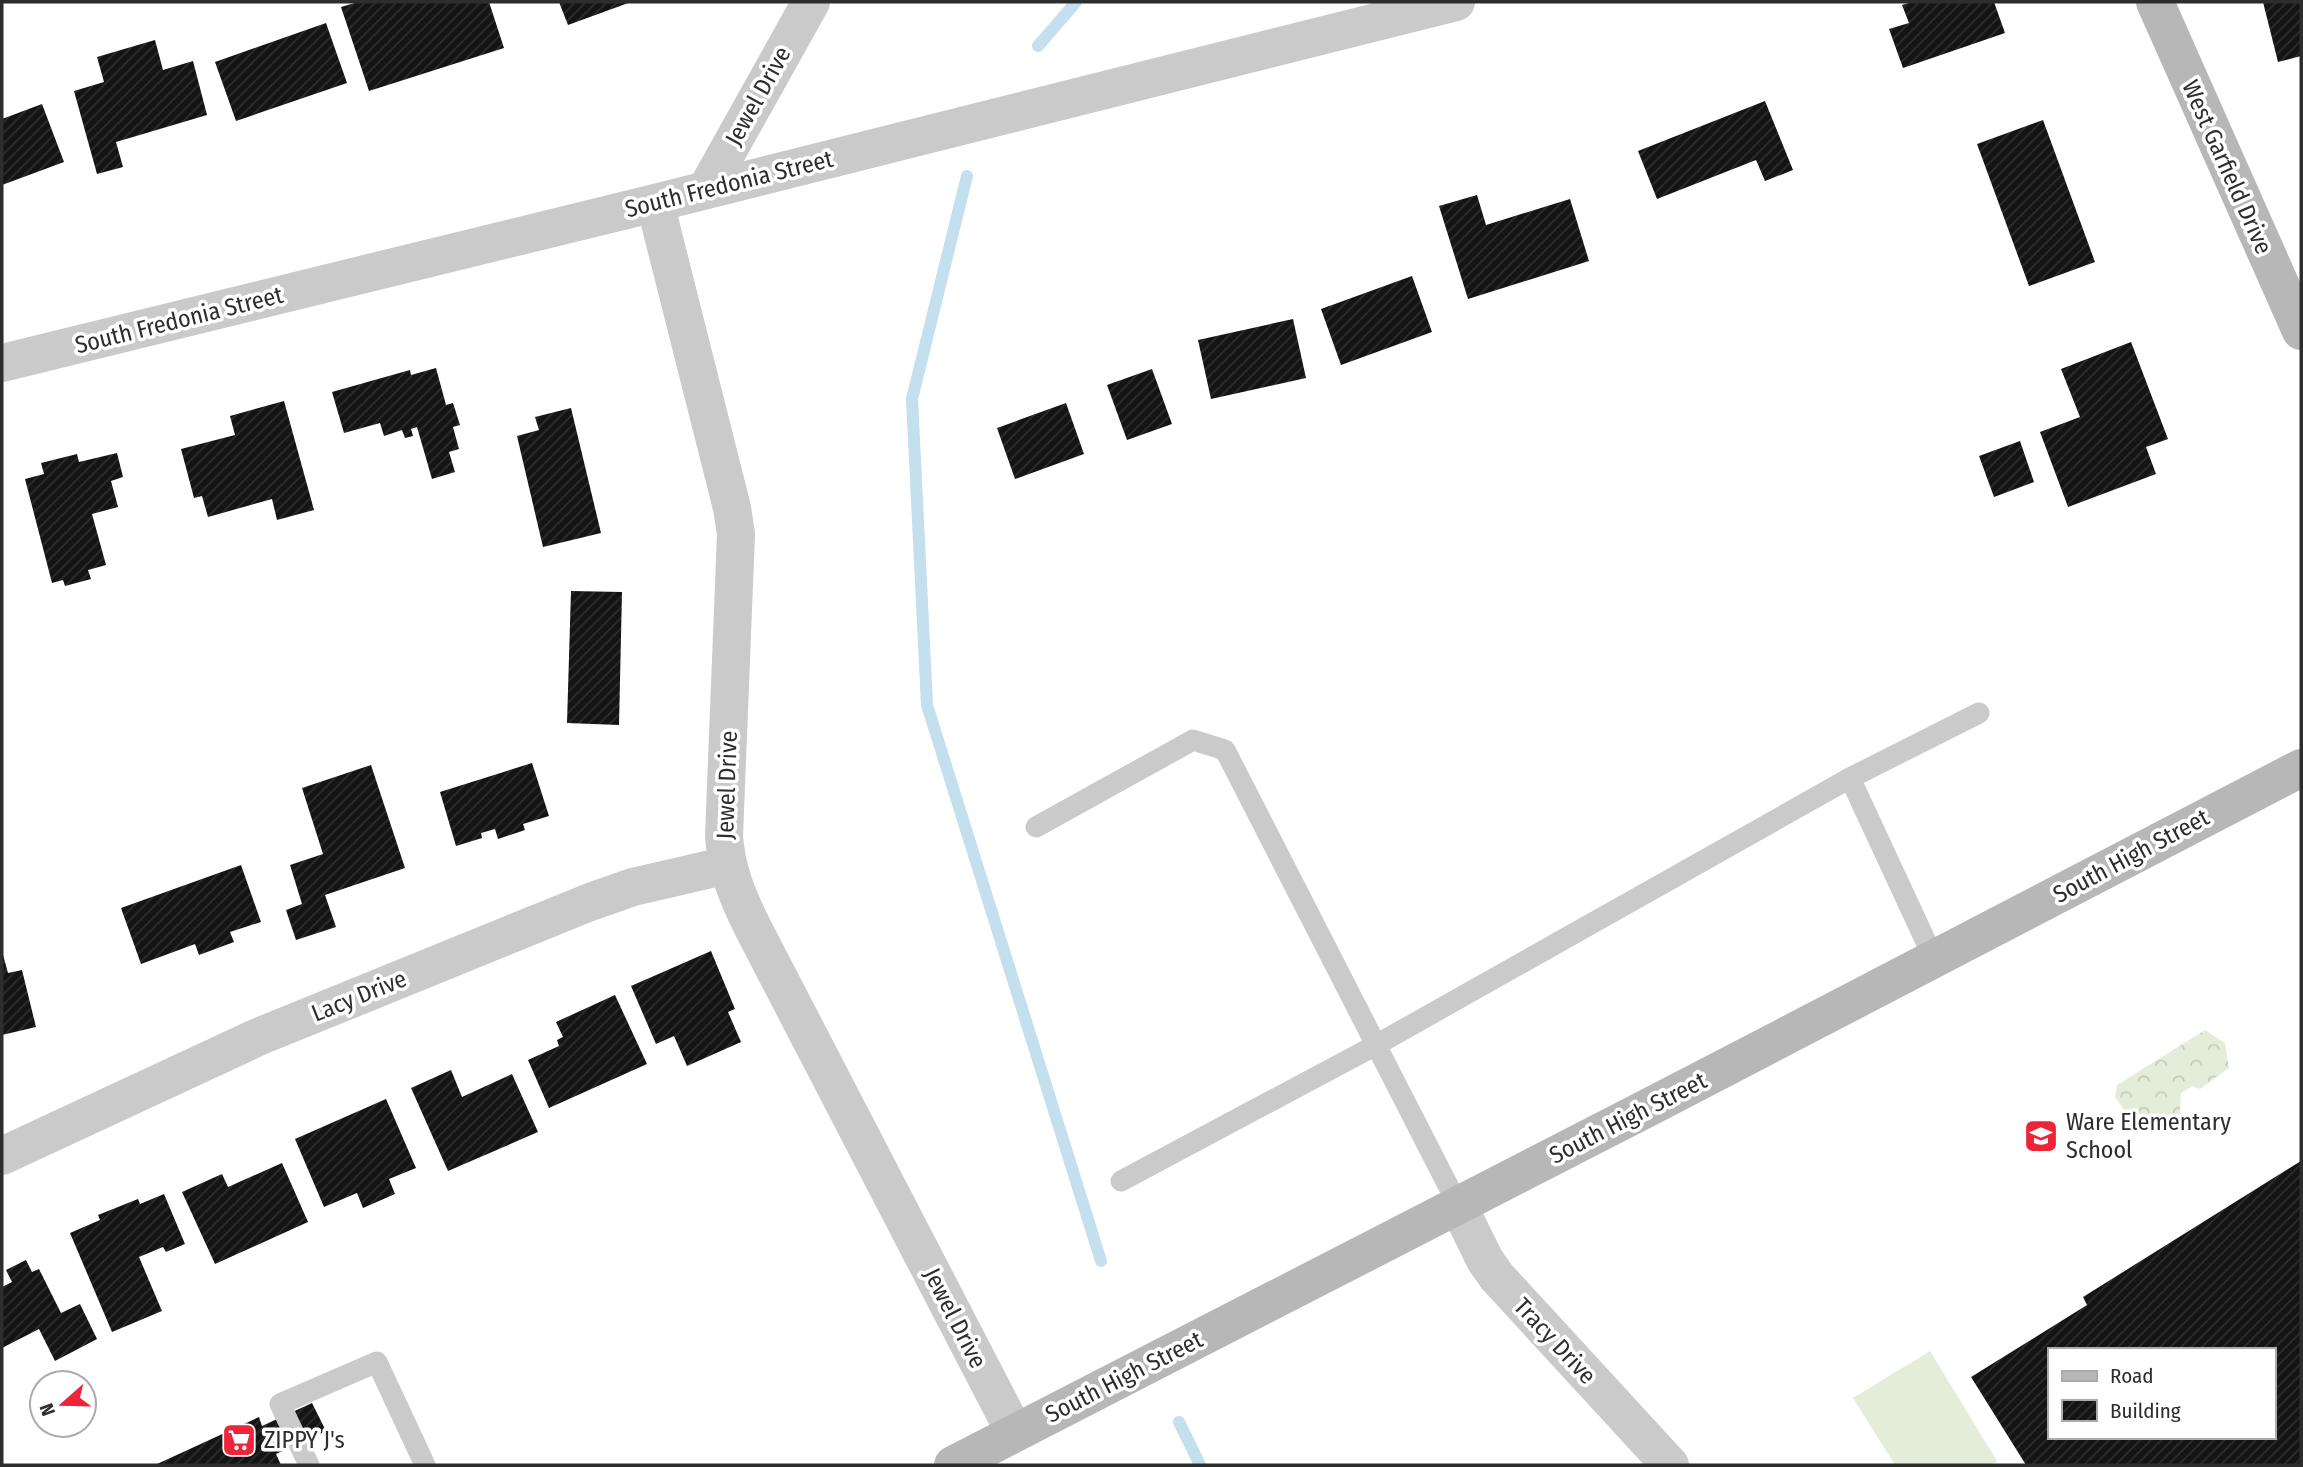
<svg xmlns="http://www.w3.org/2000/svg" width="2303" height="1467" font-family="'Fira Sans Condensed',sans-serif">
  <defs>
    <pattern id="forest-crowns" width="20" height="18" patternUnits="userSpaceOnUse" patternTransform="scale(1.75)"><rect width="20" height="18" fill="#e4ecda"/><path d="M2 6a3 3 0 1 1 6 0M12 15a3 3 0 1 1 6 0" fill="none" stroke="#c4cbbb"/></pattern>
    <pattern id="building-hatch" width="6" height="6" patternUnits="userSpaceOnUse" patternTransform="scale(1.75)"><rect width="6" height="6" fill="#141414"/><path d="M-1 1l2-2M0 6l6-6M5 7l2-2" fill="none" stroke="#2e2e2e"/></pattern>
  </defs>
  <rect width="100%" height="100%" fill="#fff"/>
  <path fill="#e4ecda" d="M1930 1351 1997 1461 1990 1465H1895L1853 1398Z"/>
  <path fill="url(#forest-crowns)" d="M2205 1030 2225 1043 2229 1068 2200 1089 2192 1086 2181 1093 2180 1114 2160 1126 2129 1117 2115 1097 2117 1085Z"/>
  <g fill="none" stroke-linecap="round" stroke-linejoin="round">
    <path stroke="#c4dfed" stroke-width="12" d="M1038 46 1076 2
      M967 176 912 399 927 705 1101 1261
      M1179 1422 1200 1465"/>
  </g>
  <path fill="url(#building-hatch)" fill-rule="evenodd" d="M358 2H489L504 48 369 91 341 7Z
    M559 2H631L568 25Z
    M1912 2H1994L2005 33 1903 68 1889 29 1909 23 1902 5Z
    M2263 2H2301V56L2278 62Z
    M326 23 347 83 236 121 215 62Z
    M155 40 163 70 193 61 207 115 116 142 123 167 97 174 74 91 104 82 97 57Z
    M1765 101 1793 170 1765 181 1756 160 1657 199 1638 151Z
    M42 104 64 162 2 185V119Z
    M2043 120 2095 262 2029 286 1977 144Z
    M1477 195 1486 225 1570 199 1589 261 1468 299 1439 206Z
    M1412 276 1432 332 1341 365 1321 309Z
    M1293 319 1306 378 1211 399 1198 340Z
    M2131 342 2168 439 2146 447 2156 474 2068 507 2040 432 2080 417 2061 369Z
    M436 368 446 405 453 403 460 425 453 427 459 449 449 452 455 472 432 479 417 427 411 429 413 436 405 438 402 430 384 436 380 423 344 433 332 392 410 370 411 375Z
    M1152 369 1172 424 1127 440 1107 385Z
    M284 401 314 510 277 520 272 499 208 517 202 496 194 498 181 449 235 435 230 416Z
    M1066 403 1084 454 1015 479 997 428Z
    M571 408 601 533 543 547 517 436 539 430 535 417Z
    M2020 441 2034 482 1994 497 1979 456Z
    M117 453 123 477 111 481 118 507 92 514 106 565 88 570 91 579 65 586 63 580 52 583 25 479 44 474 41 463 77 454 79 462Z
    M571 591 622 592 619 725 567 723Z
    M532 763 549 816 523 824 525 830 498 839 495 829 481 833 482 838 456 846 440 792Z
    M371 765 405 868 325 895 336 927 296 940 286 910 302 904 290 865 323 854 302 788Z
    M241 865 261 922 230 932 234 942 199 955 195 944 141 964 121 908Z
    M2 951 8 973 22 970 36 1027 2 1035Z
    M711 951 735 1009 728 1012 741 1042 687 1066 674 1036 656 1044 631 986Z
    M615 995 647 1064 549 1108 528 1060 559 1046 557 1040 563 1037 556 1022Z
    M451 1070 462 1097 512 1074 538 1132 448 1171 411 1088Z
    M386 1099 416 1168 389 1179 395 1194 363 1208 357 1193 324 1207 295 1139Z
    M2301 1161V1465H2026L1971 1377 2087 1305 2083 1297ZM2049 1350H2273V1437H2049Z
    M282 1163 308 1222 215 1264 182 1192 222 1174 228 1187Z
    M164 1194 185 1244 166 1252 163 1247 139 1257 162 1311 112 1332 70 1233 100 1220 98 1215 138 1199 140 1204Z
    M26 1260 32 1272 39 1269 61 1313 80 1304 97 1339 55 1361 39 1329 2 1348V1287L12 1282 6 1270Z
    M312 1403 326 1431 276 1454 281 1465H155L259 1417 262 1426Z"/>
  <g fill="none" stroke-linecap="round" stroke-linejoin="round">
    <path stroke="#cacaca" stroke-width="21" d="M1850 778 1979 713
      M1036 827 1193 740 1225 750 1458 1205
      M1121 1181 1376 1045 1850 778 1934 959
      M309 1465 280 1404 377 1362 425 1465"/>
    <path stroke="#cacaca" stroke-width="38" d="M706 190 811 2
      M655 203 732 508 736 534 724 836C726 869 738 898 753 928L1015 1433
      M2 363 655 203 1456 2
      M2 1156 258 1037 590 902 633 887 728 865
      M1458 1205 1485 1260 1497 1277 1670 1465"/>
    <path stroke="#b7b7b7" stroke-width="38" d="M2155 2 2301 331
      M953 1465 1659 1102 2301 768"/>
  </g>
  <defs>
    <g id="school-square" transform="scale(1.75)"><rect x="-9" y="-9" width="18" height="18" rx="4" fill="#f02438" stroke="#fff"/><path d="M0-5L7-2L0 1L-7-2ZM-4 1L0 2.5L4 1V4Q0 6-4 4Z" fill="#fff"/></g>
    <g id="supermarket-square" transform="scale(1.75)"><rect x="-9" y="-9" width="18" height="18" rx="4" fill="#f02438" stroke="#fff"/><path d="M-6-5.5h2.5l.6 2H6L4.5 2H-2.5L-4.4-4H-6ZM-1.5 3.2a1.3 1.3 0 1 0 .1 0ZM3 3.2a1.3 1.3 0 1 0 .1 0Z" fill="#fff"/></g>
  </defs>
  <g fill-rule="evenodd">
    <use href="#school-square" x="2041" y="1136"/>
    <use href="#supermarket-square" x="239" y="1440"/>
  </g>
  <g text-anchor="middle" stroke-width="7" stroke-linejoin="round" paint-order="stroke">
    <g font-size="24" fill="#2d2d2d" stroke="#fff">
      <text transform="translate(758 96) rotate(-61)" y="8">Jewel Drive</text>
      <text transform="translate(2227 167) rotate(66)" y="8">West Garfield Drive</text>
      <text transform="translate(729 184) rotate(-14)" y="8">South Fredonia Street</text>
      <text transform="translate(179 320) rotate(-14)" y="8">South Fredonia Street</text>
      <text transform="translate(727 785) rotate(-88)" y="8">Jewel Drive</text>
      <text transform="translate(2131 856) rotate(-28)" y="8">South High Street</text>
      <text transform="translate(359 996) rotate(-22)" y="8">Lacy Drive</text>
      <text transform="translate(1628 1118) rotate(-27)" y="8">South High Street</text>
      <text transform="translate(955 1318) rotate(63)" y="8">Jewel Drive</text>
      <text transform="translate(1555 1341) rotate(47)" y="8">Tracy Drive</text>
      <text transform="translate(1124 1377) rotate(-27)" y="8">South High Street</text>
    </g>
    <g font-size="24" fill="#2d2d2d" stroke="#fff" text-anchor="start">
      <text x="2066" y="1130">Ware Elementary<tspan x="2066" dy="28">School</tspan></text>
      <text x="264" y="1448">ZIPPY J's</text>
    </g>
  </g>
  <rect width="2303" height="1467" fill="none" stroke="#2d2d2d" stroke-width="7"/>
  <rect x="2048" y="1348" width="228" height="91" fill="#ffffff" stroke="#ababab" stroke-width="2"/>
  <rect x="2062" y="1371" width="35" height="10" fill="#b7b7b7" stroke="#ababab" stroke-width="2"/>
  <text x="2110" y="1383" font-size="21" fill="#2d2d2d">Road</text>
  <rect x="2062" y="1400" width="35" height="21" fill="url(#building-hatch)" stroke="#ababab" stroke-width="2"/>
  <text x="2110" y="1418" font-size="21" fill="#2d2d2d">Building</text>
  <g transform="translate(63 1404) rotate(250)"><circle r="33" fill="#ffffff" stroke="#ababab" stroke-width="2"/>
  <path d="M0-5L12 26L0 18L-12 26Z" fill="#f02438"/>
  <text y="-10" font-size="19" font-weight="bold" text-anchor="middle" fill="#2d2d2d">N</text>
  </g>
</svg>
